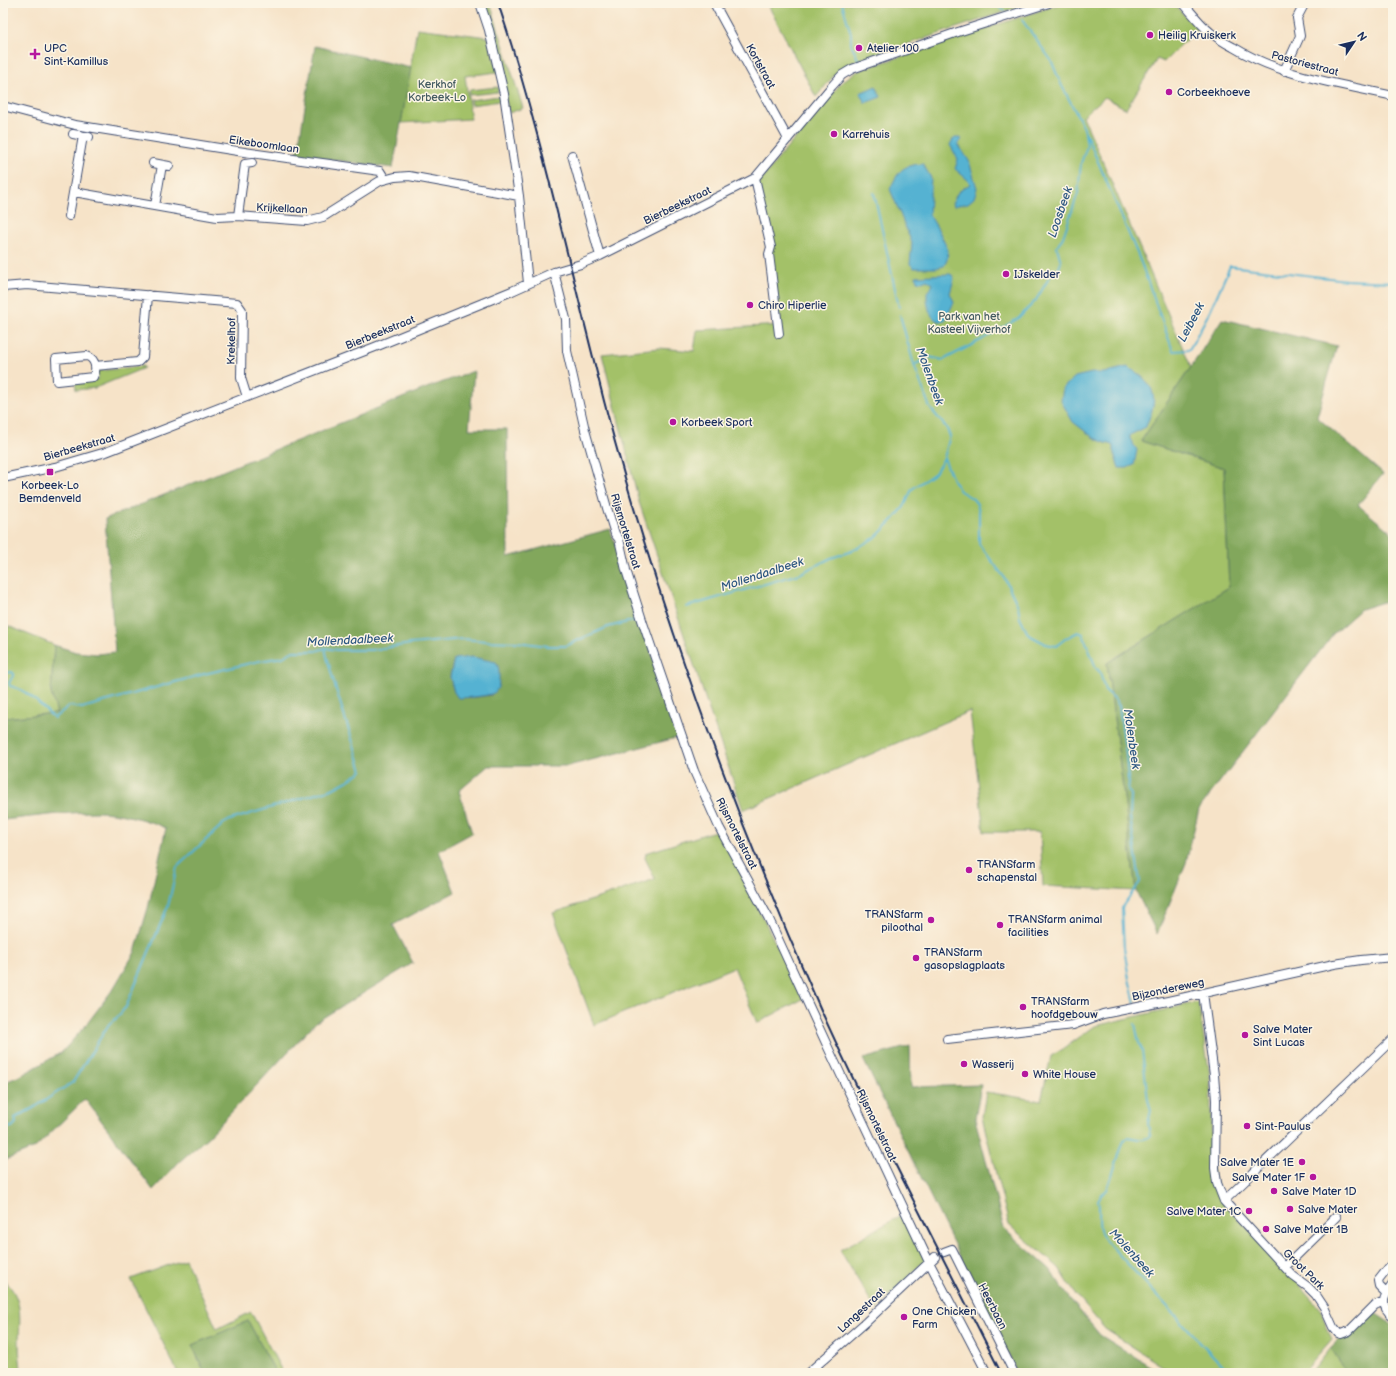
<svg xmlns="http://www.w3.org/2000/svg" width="1396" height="1376" font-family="'Balsamiq Sans',sans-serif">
  <rect width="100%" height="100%" fill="#fcf5e5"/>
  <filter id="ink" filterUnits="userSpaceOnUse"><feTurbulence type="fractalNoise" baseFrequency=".025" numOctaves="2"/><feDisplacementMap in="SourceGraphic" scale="8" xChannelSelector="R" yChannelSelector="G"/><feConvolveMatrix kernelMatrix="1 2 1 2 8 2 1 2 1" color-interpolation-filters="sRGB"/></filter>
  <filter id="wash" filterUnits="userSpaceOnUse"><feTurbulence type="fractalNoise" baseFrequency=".012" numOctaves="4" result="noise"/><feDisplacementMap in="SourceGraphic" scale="16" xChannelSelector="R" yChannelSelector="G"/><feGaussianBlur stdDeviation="0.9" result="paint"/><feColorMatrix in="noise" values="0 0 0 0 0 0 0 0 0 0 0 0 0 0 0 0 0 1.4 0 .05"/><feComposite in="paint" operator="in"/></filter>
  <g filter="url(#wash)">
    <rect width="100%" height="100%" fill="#f6e3c8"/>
    <path fill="#a3c168" stroke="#5f7863" d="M482 3H490L523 108 509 113Z
      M767 3H1031L851 63 836 73 816 97Z
      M1063 3H1173L1197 29 1164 62 1157 59 1126 109 1105 97 1083 116 1191 367 1141 441 1224 468 1229 587 1107 663 1136 891 1043 886 1040 832H984L970 711 743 810 639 502 602 354 659 348 694 351 697 330 781 325 758 183 842 82 851 75 860 70Z
      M417 28 488 37 498 72 465 76 471 119 401 123Z
      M498 87V92L469 95V90Z
      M499 96 500 101 471 105 470 100Z
      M143 366 144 368 95 388 76 390 75 382 98 379V371Z
      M3 625 8 626 54 645 51 693 57 713 3 718Z
      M715 831 721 833 803 999 757 1023 734 967 594 1025 553 913 655 879 645 858 646 853Z
      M1198 1002 1210 1076 1213 1177 1223 1201 1320 1308 1332 1340 1303 1373H1173L1105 1329 1076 1295 1059 1268 1009 1225 982 1117 986 1092 1041 1101 1051 1056 1063 1049 1095 1026Z
      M905 1213 925 1260 876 1310 840 1250Z
      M185 1259 217 1329 251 1312 283 1373H276L248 1321 192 1345 205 1373H178L131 1279Z
      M3 1279C25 1299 19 1320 19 1345 19 1354 21 1364 21 1373H3Z
      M1331 1348 1347 1373H1311Z"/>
    <path fill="#82a75c" stroke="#4e6b5d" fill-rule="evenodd" d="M315 46 411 68 393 168 297 155Z
      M1222 319 1337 346 1317 417 1383 474 1358 505 1393 534V599L1361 609 1333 634 1199 809 1186 863 1157 934 1136 891 1107 663 1229 587 1224 468 1141 441 1191 367Z
      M474 371 469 429H507L508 557 610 529 680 737 568 766H488L459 791 472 833 439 851 455 892 393 925 413 963 316 1022 209 1136 179 1162 153 1190 85 1099 35 1148 3 1161V1083L22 1075 62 1052 86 1025 113 989 135 952 148 908 166 828C148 820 118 812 98 812 66 812 34 817 3 820V718L57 713 51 693 54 645 76 652 97 654 115 652 105 519 429 387ZM454 659 492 695 470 698 454 692 450 677Z
      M910 1046 911 1087 981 1085 975 1119 1004 1229 1050 1269 1070 1299 1100 1335 1161 1373H1017L863 1059Z
      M1375 1313 1393 1325V1373H1347L1331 1348 1339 1340Z
      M248 1321 276 1373H205L192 1345Z"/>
    <path fill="#54b2d2" stroke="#387098" d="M876 86 881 97 865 103 860 93Z
      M957 137 961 139 958 144 969 161 977 188 974 198 968 203 954 206 952 204 958 192 970 184 968 180 955 169 958 159 950 145 953 139Z
      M923 164 931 178 929 214 939 231 948 250 947 260 944 266 936 268H914L910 264 912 243 890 189C899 171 901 165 923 164Z
      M950 274 952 275 954 279 950 293 954 302 945 321C932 324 928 310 927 299 927 297 927 294 927 292 929 289 932 287 933 284L927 280 922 282 917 281 916 276Z
      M1127 367C1142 375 1157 386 1153 406 1152 413 1148 420 1146 427L1130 435V439L1137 450 1134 465 1127 468H1119L1113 450V446L1110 444 1105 443 1094 438 1073 422 1061 401 1063 388 1075 377 1092 373H1104Z
      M472 657 496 662C499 667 499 671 499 677 499 682 499 688 495 692 492 696 464 698 458 698L454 692 450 677 454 659Z"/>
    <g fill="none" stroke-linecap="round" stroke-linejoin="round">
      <path stroke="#54b2d2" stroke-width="2" d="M842 3 851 34V44L858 59
        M993 3 1004 10
        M1022 20 1051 60 1061 84 1084 128
        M1084 129 1140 260 1173 351 1189 350 1210 311 1230 266 1346 280 1393 282
        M874 193 899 307
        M900 315 914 365 930 408 946 427 950 436 944 458 953 480 960 491 972 498 977 504 979 511V544L1004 577 1018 606 1020 618 1027 632 1031 636 1046 644 1056 646 1065 639 1078 632 1083 634 1096 668 1100 672 1105 690 1114 698 1119 706 1126 754 1128 779 1129 782 1128 790 1131 795 1130 817 1140 882 1122 907 1124 948 1129 979 1135 1003
        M914 365 929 357 943 360 983 339 1019 318 1036 300 1052 273 1059 268 1061 262 1057 247 1063 237 1078 193 1081 163 1087 146 1085 133
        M686 607 799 574 831 558 852 551 876 537 893 520 904 507 912 489 935 473 944 458
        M3 673 12 672 14 674 9 683 10 686C27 689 42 707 54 718L69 706 82 708 204 674 259 661 283 657 293 651H316L325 648 337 650H371L411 644 463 639 487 641 518 642 548 646H565L608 627 636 620
        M1135 1024 1139 1043 1142 1050 1148 1100 1151 1110 1148 1123 1150 1136C1143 1142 1137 1138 1128 1137L1124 1140 1107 1190 1102 1194 1098 1200C1101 1210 1097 1222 1101 1233 1103 1238 1108 1242 1111 1246L1219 1362 1227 1367 1235 1368 1243 1372 1258 1373
        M3 1128 12 1127 16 1123 15 1118 35 1107 73 1082 109 1024C115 1022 121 1012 126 1007L168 906 177 867 223 824 230 820 332 789 347 781 362 771C350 730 334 690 325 648"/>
    </g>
  </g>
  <g filter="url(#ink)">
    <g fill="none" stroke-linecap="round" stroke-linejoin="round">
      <g stroke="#3c4a6e" stroke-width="10">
        <path id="minor" d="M480 3 489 30 504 94 519 196 528 283
          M714 3 788 139
          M1183 3C1192 13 1200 24 1210 32 1217 38 1225 43 1233 47 1282 77 1338 83 1393 96
          M1284 71 1300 36 1297 18 1305 3
          M3 106 75 125 244 152 380 171 385 179
          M73 134 89 137
          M572 155 600 256
          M153 163 169 166
          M755 178 771 247 769 254 779 334
          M74 192 217 217 238 216 307 221 323 217 380 181 395 177 409 176 519 196
          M155 206 162 165
          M69 216 83 136
          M238 216 245 164 252 163
          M554 272 566 319 567 351 585 430 607 508 615 534 619 539 626 570 643 623 694 771 719 827 768 917 832 1056 929 1262 987 1373
          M3 287 27 285 237 303 242 310 241 378 247 397
          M87 356C96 359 97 370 93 377L57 381 56 359Z
          M95 366 138 362 143 357 148 295
          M3 478 55 467 106 452 375 347 512 291 554 272 581 264 600 256 755 178 832 86 842 75 852 69 958 32 1049 3
          M1203 993 1214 1075 1216 1100 1215 1168 1217 1183 1224 1201 1293 1276 1308 1287 1316 1295 1324 1307 1333 1327 1338 1333 1341 1334 1349 1331 1375 1305 1384 1301
          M947 1039 1073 1025 1103 1014 1168 1001 1334 964 1361 960 1393 957
          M1224 1201 1393 1039
          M944 1252 952 1249 1014 1373
          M1285 1267 1336 1217
          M1393 1284C1383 1297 1379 1305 1393 1316
          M1386 1293 1379 1286 1378 1281 1393 1262
          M808 1373 866 1322 935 1257"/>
      </g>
      <use href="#minor" stroke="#fff" stroke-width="8"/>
      <path stroke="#1b2f5e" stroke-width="2" d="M498 3C538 122 564 244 595 365 617 456 644 545 674 634 717 762 766 887 821 1010 877 1133 941 1253 1001 1373"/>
    </g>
  </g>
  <g fill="#b5179e" stroke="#fcf5e5" stroke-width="1.5">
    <circle cx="1150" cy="35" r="4"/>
    <circle cx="859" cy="48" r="4"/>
    <path d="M33 48h4v4h4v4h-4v4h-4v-4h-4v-4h4z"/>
    <circle cx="1169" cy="92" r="4"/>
    <circle cx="834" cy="134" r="4"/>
    <circle cx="1006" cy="274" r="4"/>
    <circle cx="750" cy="305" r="4"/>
    <circle cx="673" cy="422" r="4"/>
    <rect x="46" y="468" width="8" height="8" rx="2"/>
    <circle cx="969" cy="870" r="4"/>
    <circle cx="931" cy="920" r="4"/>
    <circle cx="1000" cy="925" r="4"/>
    <circle cx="916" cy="958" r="4"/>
    <circle cx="1023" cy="1007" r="4"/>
    <circle cx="1245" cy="1035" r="4"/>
    <circle cx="964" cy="1064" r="4"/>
    <circle cx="1025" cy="1074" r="4"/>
    <circle cx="1247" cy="1126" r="4"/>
    <circle cx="1302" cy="1162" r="4"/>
    <circle cx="1313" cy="1177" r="4"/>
    <circle cx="1274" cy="1191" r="4"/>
    <circle cx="1290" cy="1209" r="4"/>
    <circle cx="1249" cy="1211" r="4"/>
    <circle cx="1266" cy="1229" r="4"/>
    <circle cx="904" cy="1317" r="4"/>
  </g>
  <g text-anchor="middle" stroke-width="3" stroke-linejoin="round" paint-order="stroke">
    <g font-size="11" fill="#1b2f5e" stroke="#fcf5e5" text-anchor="start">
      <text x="1158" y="39">Heilig Kruiskerk</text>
      <text x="44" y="52">UPC<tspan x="44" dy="13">Sint-Kamillus</tspan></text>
      <text x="867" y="52">Atelier 100</text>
      <text x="1177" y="96">Corbeekhoeve</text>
      <text x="842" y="138">Karrehuis</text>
      <text x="1014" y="278">IJskelder</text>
      <text x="758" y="309">Chiro Hiperlie</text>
      <text x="681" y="426">Korbeek Sport</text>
      <text x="50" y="489" text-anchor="middle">Korbeek-Lo<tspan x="50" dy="13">Bemdenveld</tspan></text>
      <text x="977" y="868">TRANSfarm<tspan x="977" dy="13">schapenstal</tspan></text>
      <text x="923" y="918" text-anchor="end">TRANSfarm<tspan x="923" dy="13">piloothal</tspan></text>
      <text x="1008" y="923">TRANSfarm animal<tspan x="1008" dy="13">facilities</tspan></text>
      <text x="924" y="956">TRANSfarm<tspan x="924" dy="13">gasopslagplaats</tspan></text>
      <text x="1031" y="1005">TRANSfarm<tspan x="1031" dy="13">hoofdgebouw</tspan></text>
      <text x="1253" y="1033">Salve Mater<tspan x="1253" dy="13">Sint Lucas</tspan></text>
      <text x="972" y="1068">Wasserij</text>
      <text x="1033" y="1078">White House</text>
      <text x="1255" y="1130">Sint-Paulus</text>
      <text x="1294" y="1166" text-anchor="end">Salve Mater 1E</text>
      <text x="1305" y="1181" text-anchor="end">Salve Mater 1F</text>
      <text x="1282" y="1195">Salve Mater 1D</text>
      <text x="1298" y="1213">Salve Mater</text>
      <text x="1241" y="1215" text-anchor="end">Salve Mater 1C</text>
      <text x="1274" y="1233">Salve Mater 1B</text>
      <text x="912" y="1315">One Chicken<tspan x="912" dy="13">Farm</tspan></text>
    </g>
    <g font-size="11" fill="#1b2f5e" stroke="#fcf5e5">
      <text transform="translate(1305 63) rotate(15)" y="4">Pastoriestraat</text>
      <text transform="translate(761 66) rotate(61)" y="4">Kortstraat</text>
      <text transform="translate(264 144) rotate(8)" y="4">Eikeboomlaan</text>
      <text transform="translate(677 205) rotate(-26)" y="4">Bierbeekstraat</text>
      <text transform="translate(282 208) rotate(3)" y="4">Krijkellaan</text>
      <text transform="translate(380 332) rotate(-22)" y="4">Bierbeekstraat</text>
      <text transform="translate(231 341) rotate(-89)" y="4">Krekelhof</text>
      <text transform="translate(79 447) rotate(-16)" y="4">Bierbeekstraat</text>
      <text transform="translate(626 531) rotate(73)" y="4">Rijsmortelstraat</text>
      <text transform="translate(737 833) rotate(63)" y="4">Rijsmortelstraat</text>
      <text transform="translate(1168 989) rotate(-12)" y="4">Bijzondereweg</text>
      <text transform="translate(877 1125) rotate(64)" y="4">Rijsmortelstraat</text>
      <text transform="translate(1304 1269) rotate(44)" y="4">Groot Park</text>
      <text transform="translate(993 1306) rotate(63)" y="4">Heerbaan</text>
      <text transform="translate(861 1310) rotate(-43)" y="4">Langestraat</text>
    </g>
    <g font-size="11" fill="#445b61" stroke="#fcf5e5">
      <text x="437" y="88">Kerkhof<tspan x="437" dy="13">Korbeek-Lo</tspan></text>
      <text x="969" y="320">Park van het<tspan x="969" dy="13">Kasteel Vijverhof</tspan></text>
    </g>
    <g font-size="12" font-style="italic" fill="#2c5681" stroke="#fcf5e5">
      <text transform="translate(1060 212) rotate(-71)" y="4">Loosbeek</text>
      <text transform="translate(1191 322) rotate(-62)" y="4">Leibeek</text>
      <text transform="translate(930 376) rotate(70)" y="4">Molenbeek</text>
      <text transform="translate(762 574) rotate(-18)" y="4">Mollendaalbeek</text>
      <text transform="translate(350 640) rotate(-3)" y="4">Mollendaalbeek</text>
      <text transform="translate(1132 739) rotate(82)" y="4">Molenbeek</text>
      <text transform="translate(1132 1253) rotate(48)" y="4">Molenbeek</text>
    </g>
  </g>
  <rect width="1396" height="1376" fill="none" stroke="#fcf5e5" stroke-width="16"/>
  <g transform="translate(1354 42) rotate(55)" stroke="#fcf5e5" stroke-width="3" paint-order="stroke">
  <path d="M0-3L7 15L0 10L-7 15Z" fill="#1b2f5e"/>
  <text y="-6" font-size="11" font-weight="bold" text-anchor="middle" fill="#1b2f5e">N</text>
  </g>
</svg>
